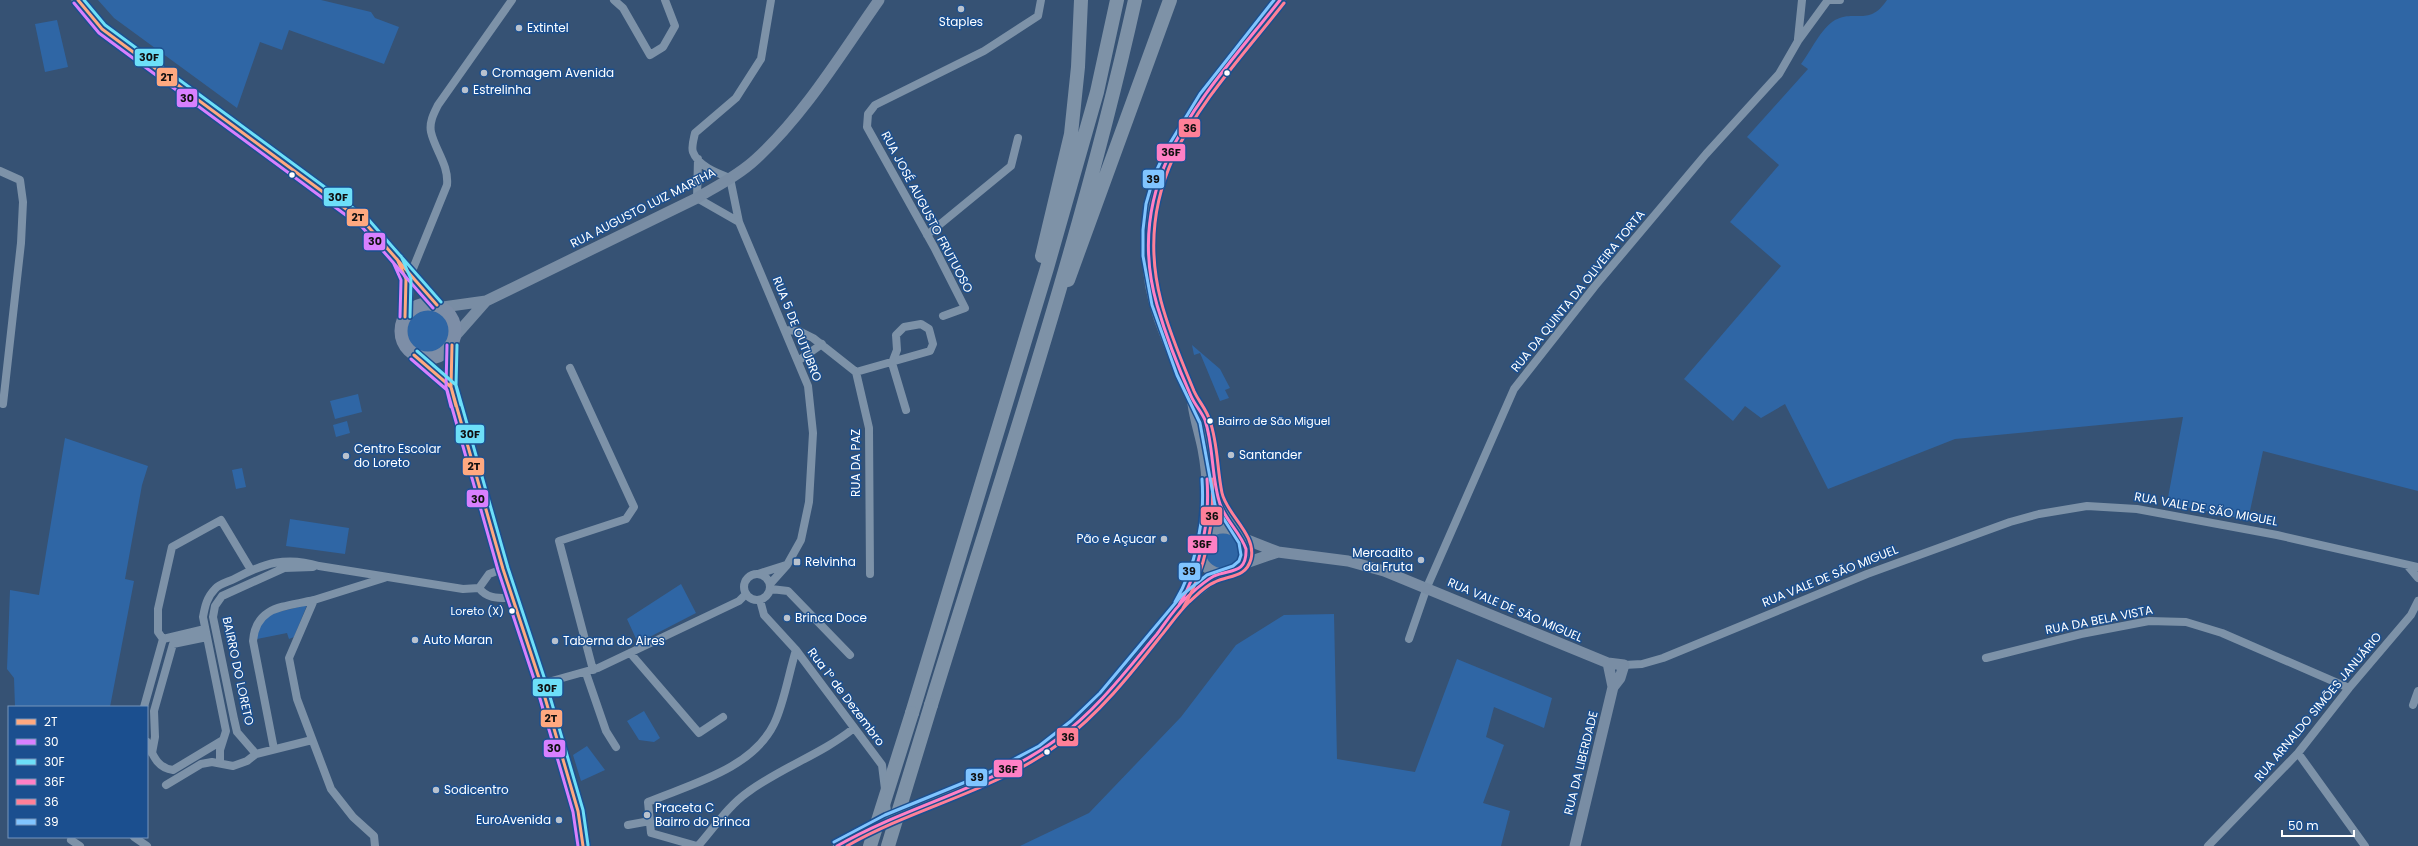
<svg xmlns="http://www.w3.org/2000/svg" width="2418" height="846" font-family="Poppins,sans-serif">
  <rect width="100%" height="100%" fill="#365274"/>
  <path fill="#2f66a5" d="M98 0H321L371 12 375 18 399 27 384 64 289 30 282 50 260 42 237 108 114 18Z
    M1887 0H2418V491L2263 451 2248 520 2167 503 2183 417 1955 439 1828 489 1785 404 1761 418 1745 406 1733 421 1684 379 1781 266 1730 222 1779 165 1747 137 1808 69 1801 64C1811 51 1821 28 1835 20 1855 9 1869 27 1887 0Z
    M57 20 68 67 45 72 35 24Z
    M407 331a22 22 0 1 1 44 0a22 22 0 1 1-44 0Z
    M1192 345 1220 369 1230 388 1225 390 1229 398 1220 401 1200 353 1194 355Z
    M358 394 362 412 335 419 330 401Z
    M347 421 350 433 336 437 333 425Z
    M65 438 148 466 142 485 125 579 134 581 110 707H15L14 678 7 669 10 590 39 595Z
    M242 468 246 487 236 489 232 470Z
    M290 519 349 528 345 554 286 546Z
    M1205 551a18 18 0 1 1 36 0a18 18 0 1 1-36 0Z
    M681 584 696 613 638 643 627 619Z
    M307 605 294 637 289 639 287 633 257 639V629L266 615Z
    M1334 614 1337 759 1415 772 1457 659 1552 698 1544 728 1494 707 1486 737 1504 745 1483 803 1510 811 1501 846H1020L1089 813 1181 717 1236 645 1284 615Z
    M644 711 660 738 654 742 639 740 627 721Z
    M587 746 605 770 581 781 573 755Z"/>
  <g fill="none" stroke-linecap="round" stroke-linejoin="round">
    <path stroke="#7d92a8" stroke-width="8" d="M614 0 623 8 650 55 663 47 675 26 665 0
      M1831 0H1840
      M1798 39 1802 0
      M698 159 697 198 739 222
      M0 171 20 180 23 202 21 243 3 404
      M927 235 1011 166 1018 138
      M410 276 447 185C449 165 435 150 431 132 429 122 434 113 438 105L512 0
      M943 316 965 308 934 247 867 127 868 114 875 105 984 51 1038 16 1041 0
      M785 330 799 331 813 338 856 372 869 428 870 574
      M798 361 822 344
      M570 368 634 507 626 519 559 541 593 670
      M856 372 930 351 933 344 929 329 921 324 904 327 896 335 897 350 892 363 906 410
      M2407 565 2418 578
      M744 587a13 13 0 1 1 26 0a13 13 0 1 1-26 0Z
      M758 574 786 565
      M770 584 787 565 801 540 809 502 813 433 808 386 739 222 730 178C717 173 698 166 693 152 691 147 694 138 695 133L736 98 761 59 771 0
      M479 588C487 599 499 598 511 598
      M479 588 489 574 503 569
      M771 589 788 591 850 655
      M760 600 764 615 796 650 882 765 885 789
      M205 629 163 639 158 632V609L172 547 221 520 251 570
      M1409 639 1427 587 1514 389 1595 286 1706 154 1779 74 1798 41 1828 0
      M631 654 699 733 723 717
      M1986 658 2081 634 2149 621 2186 622 2222 633 2349 688
      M1624 665 1642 664 1663 658 1867 574 2010 522 2039 514 2087 506 2137 509 2277 535 2418 567
      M586 673 606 731 616 747
      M541 684 598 668 739 601 746 594
      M2413 705 2418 691
      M144 707 163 639
      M147 742C153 755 157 768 173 770L223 740
      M274 749 253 641C256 605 285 607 314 600
      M152 753 155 737 154 711 173 644 207 637
      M2298 753 2365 846
      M256 754 237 732 234 719 213 617 215 606 222 596 284 568 313 567
      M220 762V750L226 731 203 617C205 606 207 597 215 589 219 584 228 582 234 579 264 563 286 556 319 566L463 589 479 588
      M166 785 201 764 212 762 233 766 247 761 256 754 312 740
      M886 804 888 819
      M896 816 968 787
      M628 825 650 821
      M134 837 147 846
      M71 840 80 846
      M375 846 374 836 353 817 331 789 297 699 289 658 314 600 384 578
      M697 846 651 833 648 802C691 784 752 769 774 724 784 704 789 672 796 650
      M698 846C714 828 728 806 748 792 782 767 822 754 854 728
      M837 846 878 824
      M2208 846 2298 753 2349 688 2411 615 2418 601"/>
    <path stroke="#798da4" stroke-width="11" d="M443 307 486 301 697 198C717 186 739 175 756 159 805 114 841 54 879 0
      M456 335 486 301
      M1193 404C1195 419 1200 434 1203 449 1209 480 1209 508 1203 539
      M1200 551a23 23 0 1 1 46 0a23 23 0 1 1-46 0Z
      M1235 532C1230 523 1224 515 1221 505 1211 477 1217 445 1204 417 1201 411 1195 406 1192 399 1180 373 1169 345 1159 318 1114 184 1206 98 1280 0
      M1242 538 1278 552 1348 561 1384 571 1608 663 1624 665 1620 678 1613 687 1575 846
      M1243 564 1278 552
      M1184 601 1218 575
      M1608 663 1613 687
      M968 787 1011 768 1044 748 1079 721 1107 694 1182 603 1200 556"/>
    <path stroke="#7d8ea7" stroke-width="13" d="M78 0 102 29 365 223 437 305
      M405 269 407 292 405 317
      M401 331a27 27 0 1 1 54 0a27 27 0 1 1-54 0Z
      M452 345 451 387 503 569 541 684 578 811 583 846
      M415 355 451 387"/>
    <path stroke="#7e92a7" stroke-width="14" d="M1042 256 1071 134 1078 67 1081 0
      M1068 280 1170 0
      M931 705C1003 472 1082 239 1135 0
      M912 713 1047 268 1097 92 1117 0"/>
    <path stroke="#7e92a7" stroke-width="14" d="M870 846 912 713
      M888 846 931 705"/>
    <g stroke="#1b4f8f" stroke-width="6">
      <path id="bus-1" d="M78 0 102 29 365 223 437 305
        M397 259 406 279 405 317
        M452 345 451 387 456 406
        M414 355 451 387 503 569 541 684 578 811 583 846"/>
    </g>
    <g stroke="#1b4f8f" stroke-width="6">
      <path id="bus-2" d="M74 3 99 33 362 227 433 308
        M393 262 401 280 400 317
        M447 345 446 387 451 407
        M411 359 447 390 498 570 536 685 573 812 578 846"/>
    </g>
    <g stroke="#1b4f8f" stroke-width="6">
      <path id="bus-3" d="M84 0 105 25 368 219 441 302
        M401 256 411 279 410 317
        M457 345 456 386 461 405
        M417 351 456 385 508 568 546 683 583 810 588 845"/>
    </g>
    <g stroke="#1b4f8f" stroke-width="6">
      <path id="bus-4" d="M1179 605C1201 568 1210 522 1207 479
        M837 846C908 805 991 788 1057 739 1096 711 1126 671 1157 634 1166 622 1174 609 1185 599 1194 591 1203 582 1214 576 1231 569 1247 574 1246 549 1240 532 1226 521 1220 504 1211 477 1214 447 1205 420 1201 411 1195 405 1191 396 1178 367 1166 336 1157 305 1120 176 1207 93 1280 0"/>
    </g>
    <g stroke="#1b4f8f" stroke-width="6">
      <path id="bus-5" d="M1183 608C1206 570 1215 522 1212 479
        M847 846C915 807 996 791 1060 743 1099 714 1130 675 1160 637 1170 625 1178 613 1189 602 1197 595 1205 586 1215 582 1229 575 1246 578 1251 559 1257 535 1227 515 1222 493 1217 469 1218 444 1210 421 1207 410 1199 402 1194 391 1182 362 1169 332 1161 301 1128 173 1211 96 1284 3"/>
    </g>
    <g stroke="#1b4f8f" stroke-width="6">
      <path id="bus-6" d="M1175 602C1196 567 1205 521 1202 479
        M834 842 885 815 990 772 1039 746 1071 721 1100 693 1182 595 1207 575 1233 566 1239 561 1241 555 1239 543 1215 505 1200 423 1177 375 1152 305 1143 256V230L1146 204 1154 176 1167 148 1200 94 1274 0"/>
    </g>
    <use href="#bus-1" stroke="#ffa980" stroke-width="3"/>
    <use href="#bus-2" stroke="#d880ff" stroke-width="3"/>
    <use href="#bus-3" stroke="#6ddff8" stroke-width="3"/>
    <use href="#bus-4" stroke="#ff80c5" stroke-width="3"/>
    <use href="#bus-5" stroke="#ff8098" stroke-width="3"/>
    <use href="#bus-6" stroke="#80c4ff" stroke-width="3"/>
  </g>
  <g fill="#b9c2ce" stroke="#1b4f8f" stroke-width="1.5">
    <circle cx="961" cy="9" r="4"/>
    <circle cx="519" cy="28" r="4"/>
    <circle cx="484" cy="73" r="4"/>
    <circle cx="465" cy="90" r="4"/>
    <circle cx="1231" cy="455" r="4"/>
    <circle cx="346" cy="456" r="4"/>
    <circle cx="1164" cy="539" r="4"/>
    <circle cx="1421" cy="560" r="4"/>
    <rect x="793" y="558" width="8" height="8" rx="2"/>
    <circle cx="787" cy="618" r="4"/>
    <circle cx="415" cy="640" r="4"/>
    <circle cx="555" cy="641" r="4"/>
    <circle cx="436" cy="790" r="4"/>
    <circle cx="647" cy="815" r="4"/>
    <circle cx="559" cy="820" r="4"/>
  </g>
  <g fill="#fff" stroke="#1b4f8f" stroke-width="1.5">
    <circle cx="1227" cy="73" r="3.5"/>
    <circle cx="292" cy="175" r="3.5"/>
    <circle cx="1210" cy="421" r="3.5"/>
    <circle cx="512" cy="611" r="3.5"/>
    <circle cx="1047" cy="752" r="3.5"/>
  </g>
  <g text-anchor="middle" stroke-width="3" stroke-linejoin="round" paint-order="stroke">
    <g font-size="11" fill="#fff" stroke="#1b4f8f" text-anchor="start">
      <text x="1218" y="425">Bairro de São Miguel</text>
      <text x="504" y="615" text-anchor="end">Loreto (X)</text>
    </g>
    <g font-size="12" fill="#fff" stroke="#1b4f8f" text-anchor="start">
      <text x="961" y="26" text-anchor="middle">Staples</text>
      <text x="527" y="32">Extintel</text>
      <text x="492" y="77">Cromagem Avenida</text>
      <text x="473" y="94">Estrelinha</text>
      <text x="354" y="453">Centro Escolar<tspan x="354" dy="14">do Loreto</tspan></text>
      <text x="1239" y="459">Santander</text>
      <text x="1156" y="543" text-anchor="end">Pão e Açucar</text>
      <text x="1413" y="557" text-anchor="end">Mercadito<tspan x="1413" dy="14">da Fruta</tspan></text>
      <text x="805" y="566">Relvinha</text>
      <text x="795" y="622">Brinca Doce</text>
      <text x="423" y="644">Auto Maran</text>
      <text x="563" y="645">Taberna do Aires</text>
      <text x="444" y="794">Sodicentro</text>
      <text x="655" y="812">Praceta C<tspan x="655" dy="14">Bairro do Brinca</tspan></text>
      <text x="551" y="824" text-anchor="end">EuroAvenida</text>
    </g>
    <g font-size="12" fill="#fff" stroke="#1b4f8f">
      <text transform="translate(643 208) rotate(-27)" y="4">RUA AUGUSTO LUIZ MARTHA</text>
      <text transform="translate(927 212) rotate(62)" y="4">RUA JOSÉ AUGUSTO FRUTUOSO</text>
      <text transform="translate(1578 291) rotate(-51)" y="4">RUA DA QUINTA DA OLIVEIRA TORTA</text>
      <text transform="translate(797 329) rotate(68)" y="4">RUA 5 DE OUTUBRO</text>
      <text transform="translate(856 463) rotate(-90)" y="4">RUA DA PAZ</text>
      <text transform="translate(2206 509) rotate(10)" y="4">RUA VALE DE SÃO MIGUEL</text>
      <text transform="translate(1830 576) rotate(-22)" y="4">RUA VALE DE SÃO MIGUEL</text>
      <text transform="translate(1515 610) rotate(23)" y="4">RUA VALE DE SÃO MIGUEL</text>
      <text transform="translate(2099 620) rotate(-11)" y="4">RUA DA BELA VISTA</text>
      <text transform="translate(238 671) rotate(78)" y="4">BAIRRO DO LORETO</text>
      <text transform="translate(846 697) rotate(53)" y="4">Rua 1º de Dezembro</text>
      <text transform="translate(2318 707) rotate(-50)" y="4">RUA ARNALDO SIMÕES JANUÁRIO</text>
      <text transform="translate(1581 763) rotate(-76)" y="4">RUA DA LIBERDADE</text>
    </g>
  </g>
  <g stroke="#1b4f8f" stroke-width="1.5">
    <rect x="134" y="48" width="30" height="19" rx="4" fill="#6ddff8"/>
    <rect x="156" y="67" width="22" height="20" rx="4" fill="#ffa980"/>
    <rect x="176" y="88" width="22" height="20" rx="4" fill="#d880ff"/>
    <rect x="1178" y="118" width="23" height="20" rx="4" fill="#ff8098"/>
    <rect x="1156" y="143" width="30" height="19" rx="4" fill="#ff80c5"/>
    <rect x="1142" y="169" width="23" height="20" rx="4" fill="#80c4ff"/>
    <rect x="323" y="187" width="30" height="20" rx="4" fill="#6ddff8"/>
    <rect x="346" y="208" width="23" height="19" rx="4" fill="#ffa980"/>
    <rect x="363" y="232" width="23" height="19" rx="4" fill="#d880ff"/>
    <rect x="455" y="424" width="30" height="20" rx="4" fill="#6ddff8"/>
    <rect x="462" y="457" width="23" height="19" rx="4" fill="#ffa980"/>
    <rect x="466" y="489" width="23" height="19" rx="4" fill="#d880ff"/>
    <rect x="1200" y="506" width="23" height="20" rx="4" fill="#ff8098"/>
    <rect x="1187" y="535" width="31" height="19" rx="4" fill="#ff80c5"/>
    <rect x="1178" y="562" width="23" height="19" rx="4" fill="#80c4ff"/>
    <rect x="532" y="678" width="31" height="19" rx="4" fill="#6ddff8"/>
    <rect x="540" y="709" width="23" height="19" rx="4" fill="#ffa980"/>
    <rect x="1056" y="727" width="23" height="20" rx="4" fill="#ff8098"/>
    <rect x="543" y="739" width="23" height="19" rx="4" fill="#d880ff"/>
    <rect x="993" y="759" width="30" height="19" rx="4" fill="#ff80c5"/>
    <rect x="965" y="768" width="23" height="19" rx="4" fill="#80c4ff"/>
  </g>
  <g font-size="11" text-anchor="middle" font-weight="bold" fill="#111">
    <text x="149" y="61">30F</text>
    <text x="167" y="81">2T</text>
    <text x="187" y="102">30</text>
    <text x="1190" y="132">36</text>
    <text x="1171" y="156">36F</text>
    <text x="1153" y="183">39</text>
    <text x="338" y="201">30F</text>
    <text x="358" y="221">2T</text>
    <text x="375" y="245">30</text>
    <text x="470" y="438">30F</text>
    <text x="474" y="470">2T</text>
    <text x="478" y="503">30</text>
    <text x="1212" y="520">36</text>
    <text x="1202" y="548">36F</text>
    <text x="1189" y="575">39</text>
    <text x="547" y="692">30F</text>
    <text x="551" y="722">2T</text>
    <text x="1068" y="741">36</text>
    <text x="554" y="752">30</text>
    <text x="1008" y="773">36F</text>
    <text x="977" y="781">39</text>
  </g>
  <rect x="8" y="706" width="140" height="132" fill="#1b4f8f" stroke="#7695bc"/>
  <rect x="16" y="719" width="20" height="6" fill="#ffa980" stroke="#7695bc"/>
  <text x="44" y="726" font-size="12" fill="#ffffff">2T</text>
  <rect x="16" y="739" width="20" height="6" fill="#d880ff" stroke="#7695bc"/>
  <text x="44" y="746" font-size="12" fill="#ffffff">30</text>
  <rect x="16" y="759" width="20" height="6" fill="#6ddff8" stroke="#7695bc"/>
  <text x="44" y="766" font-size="12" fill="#ffffff">30F</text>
  <rect x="16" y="779" width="20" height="6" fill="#ff80c5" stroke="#7695bc"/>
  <text x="44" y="786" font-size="12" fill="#ffffff">36F</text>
  <rect x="16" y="799" width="20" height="6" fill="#ff8098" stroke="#7695bc"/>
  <text x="44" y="806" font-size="12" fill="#ffffff">36</text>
  <rect x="16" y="819" width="20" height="6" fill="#80c4ff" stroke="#7695bc"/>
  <text x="44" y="826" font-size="12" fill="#ffffff">39</text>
  <path d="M2282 830v6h72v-6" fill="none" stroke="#ffffff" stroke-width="2"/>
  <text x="2288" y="830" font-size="12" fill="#ffffff" stroke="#1b4f8f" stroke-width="3" paint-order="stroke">50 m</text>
</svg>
